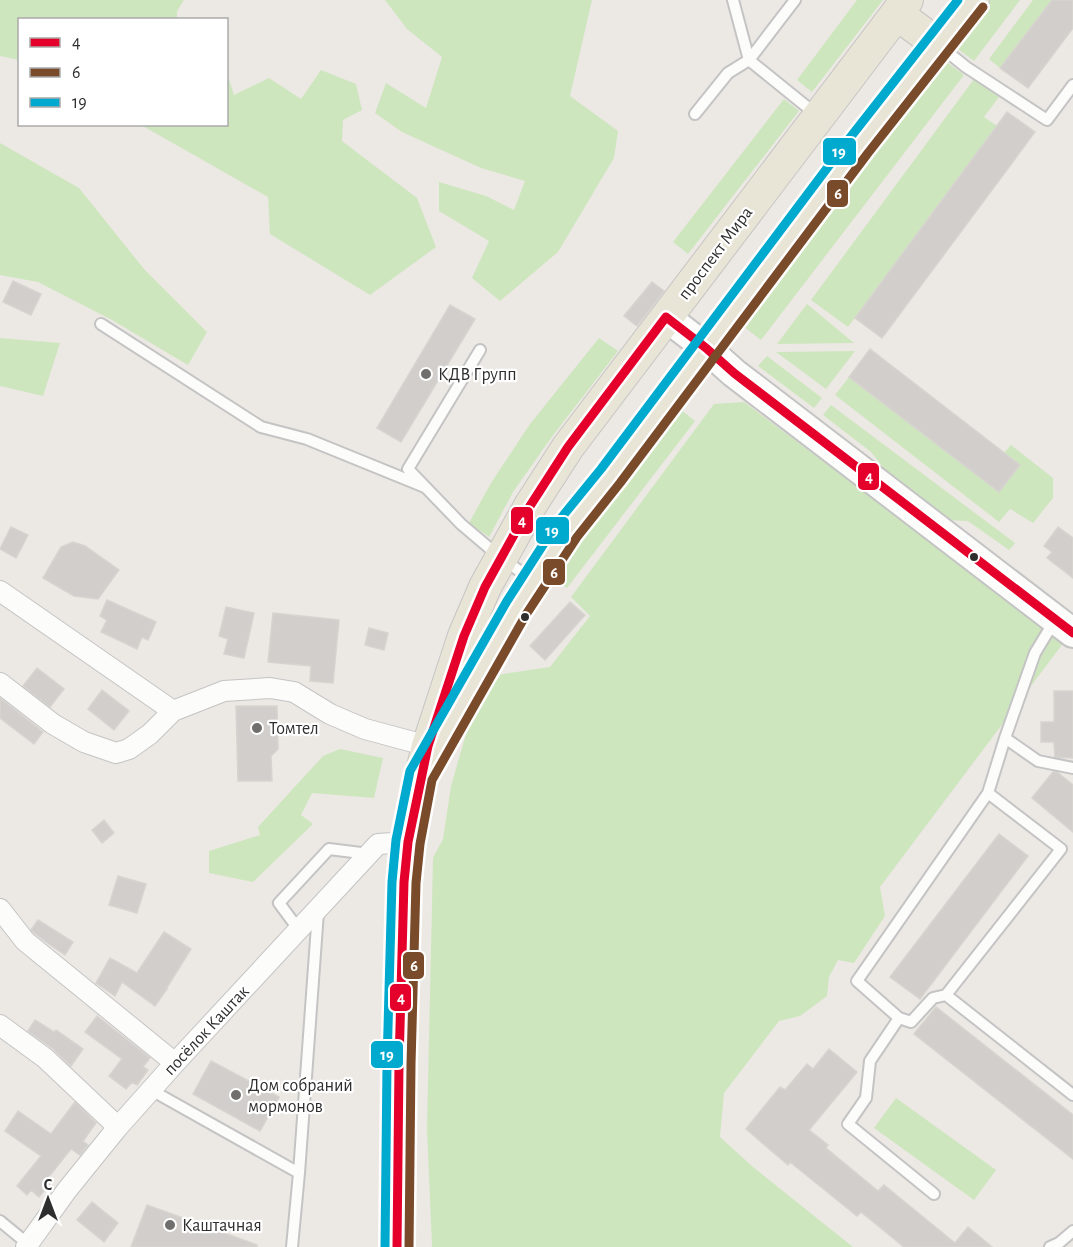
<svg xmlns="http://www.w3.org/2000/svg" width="1073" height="1247" font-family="'Alegreya Sans',sans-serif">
  <rect width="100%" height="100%" fill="#ece8e4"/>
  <path fill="#cee6be" d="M0 0H184L177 11V19L20 20 19 60 0 56Z
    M385 0H592L570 96 618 131 614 158 558 252 500 301 472 278 489 241 439 211V182L486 196 514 210 525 181 481 168 402 132 375 113 386 83 426 108 442 57 407 29Z
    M857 0H883L812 92 797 80Z
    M989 0H1020L974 61 954 46Z
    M1033 0H1052L1000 68 989 59Z
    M944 60 964 75 761 340 743 326Z
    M321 70 356 84 362 110 343 120 342 141 417 198 436 247 370 295 270 234 268 197 141 125 226 124 227 73 234 95 269 78 301 99Z
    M974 79 999 97 984 117 997 126 848 327 811 300Z
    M784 99 799 111 688 254 673 242Z
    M0 143 79 188 144 269 207 332 188 365 112 320 38 282 0 275Z
    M807 304 854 343 777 344Z
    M0 338 60 343 43 396 0 386Z
    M599 338 618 351 551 438 513 492 489 537 469 523 491 483 530 424Z
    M855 351 826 389 776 352Z
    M767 356 822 398 814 408 758 366Z
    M849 377 999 492 1020 465 1004 453 1011 445 1053 478V498L1033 523 1010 509 999 522 835 395Z
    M744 402 1064 642 880 887 885 916 854 963 838 960 829 977 827 996 800 1016 779 1021 724 1093 720 1137 753 1167 853 1247H432L427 1129 433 858 443 839 451 786 468 727 497 675 550 667 590 616 571 597 714 404Z
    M831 405 1015 543 1009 550 968 521 945 520 889 475 871 452 823 415Z
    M676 406 695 421 567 588 547 574Z
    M340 749 383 758 374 798 312 793 301 815 313 824 253 882 209 873V851L260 835 258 827 323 756Z
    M896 1098 996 1170 974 1200 874 1128Z"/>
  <path fill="#d1cecb" stroke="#d7d4d0" stroke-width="1.5" d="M1052 0H1073V28L1028 88 1000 68Z
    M1007 112 1035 132 882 338 855 318Z
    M13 281 41 294 31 315 3 302Z
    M652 282 664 291 637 326 624 316Z
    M450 305 475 319 401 442 377 428Z
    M870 349 1020 465 999 492 849 377Z
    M11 527 28 535 16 558 0 549Z
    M1058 527 1073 538V578L1047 558 1052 552 1044 546Z
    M73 542 85 546 119 570 98 599 74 596 43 578 61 547Z
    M107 600 156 622 148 640 142 637 137 649 101 632 107 620 100 616Z
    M570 602 585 615 545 660 530 646Z
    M226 607 254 613 244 658 224 654 228 639 219 636Z
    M273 613 339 620 333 683 310 681 311 666 268 662Z
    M369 628 388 633 384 650 365 645Z
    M37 668 64 689 50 707 23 686Z
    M102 690 129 711 114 730 88 709Z
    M1054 691H1073V758L1055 757 1054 742H1041V722H1054Z
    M0 698 43 732 34 744 0 718Z
    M236 706H277L278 749 271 756 272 781H238Z
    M1053 772H1057L1073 785V832L1032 798Z
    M104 820 114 833 102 843 92 830Z
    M999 834 1028 856 920 999 890 977Z
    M118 876 146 884 137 913 109 905Z
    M38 920 73 942 65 955 46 942 31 930Z
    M164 932 191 949 166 989H167L155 1006 122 982 115 996 96 983 110 958 137 973Z
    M936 1007 1073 1115V1159L914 1034Z
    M97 1016 150 1058 143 1067 148 1070 137 1085 132 1082 126 1089 109 1076 122 1059 85 1032Z
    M35 1020 54 1032 56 1030 83 1049 71 1066 52 1048 28 1031Z
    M829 1049 857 1072 809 1130 828 1145 826 1148 878 1191 884 1185 955 1243 968 1227 992 1247H904L861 1212 857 1216 790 1162 788 1165 746 1129 780 1087 785 1090 807 1064 813 1069Z
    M211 1061 279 1097 260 1131 193 1094Z
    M75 1102 96 1123 83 1141 88 1145 80 1155 71 1149 47 1179 51 1182 39 1197 31 1190 27 1195 17 1186 41 1156 5 1131 18 1111 51 1134Z
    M92 1202 118 1223 104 1242 77 1220Z
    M147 1205 257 1245V1247H131Z"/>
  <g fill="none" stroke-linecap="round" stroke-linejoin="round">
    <g stroke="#c5c4c5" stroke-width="14">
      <path id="lane" d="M733 0 749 60 817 115
        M940 46 966 67 1047 120 1073 85
        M695 114 728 73 749 60 795 0
        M101 324 261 427 307 439 425 487
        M480 350 408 469 461 524 501 558 531 579
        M1005 738 1038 761 1073 768
        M988 793 1061 849 946 995 1073 1095
        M299 930 279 903 329 849 369 854
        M899 1018 857 981 988 793 1005 738 1035 653 1055 620
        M151 1090 299 1173
        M934 1194 848 1124 866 1098 870 1061 899 1018 911 1022 933 998 946 995
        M0 1221 28 1244
        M292 1247 299 1173 318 912
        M1050 1247 1059 1243 1073 1231"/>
    </g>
    <g stroke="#c5c4c5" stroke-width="22">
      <path id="street" d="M0 591 173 711
        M0 683 53 724 84 742 116 753 129 749 150 734 173 711 224 691 270 688 294 692 330 714 365 729 428 746
        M0 909 25 941 175 1063
        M0 1025 45 1058 118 1127
        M26 1247 67 1190 118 1127 175 1063 378 844 408 842"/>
    </g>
    <g stroke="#c5c4c5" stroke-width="32">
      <path id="secondary" d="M666 317 706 348 734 373 1073 633"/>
    </g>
    <g stroke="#c6c5c4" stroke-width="34">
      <path id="primary" d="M897 14 939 45
        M449 725 517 607 567 530 610 476 859 146 939 45 973 0
        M397 1247 399 1064 404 882 408 842 421 776 428 746 464 636 485 587 530 506 568 447 907 0"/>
    </g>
    <use href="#lane" stroke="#fcfcfb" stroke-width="10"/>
    <use href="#street" stroke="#fcfcfb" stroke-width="20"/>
    <use href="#secondary" stroke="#fcfcfb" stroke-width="28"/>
    <use href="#primary" stroke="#e8e4d6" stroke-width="32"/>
    <g stroke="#fff" stroke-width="14">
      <path id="bus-1" d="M666 317 706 348 734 373 1073 633
        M397 1247 399 1064 404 882 408 842 428 746 464 636 485 587 530 506 568 447 666 317"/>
    </g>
    <g stroke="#fff" stroke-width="14">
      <path id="bus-2" d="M409 1247 411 1064 416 883 420 844 432 780 527 613 577 537 620 483 868 153 983 7"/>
    </g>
    <g stroke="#fff" stroke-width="14">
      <path id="bus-3" d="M385 1247 387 1064 392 882 396 840 410 771 507 601 557 523 601 469 849 139 958 0"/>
    </g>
    <use href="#bus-1" stroke="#e4002b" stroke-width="9"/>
    <use href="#bus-2" stroke="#7a4b2a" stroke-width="9"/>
    <use href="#bus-3" stroke="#00a9ce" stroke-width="9"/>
  </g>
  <g fill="#706f6e" stroke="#fff" stroke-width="2">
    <circle cx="426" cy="374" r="6"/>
    <circle cx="257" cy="728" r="6"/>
    <circle cx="236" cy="1095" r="6"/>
    <circle cx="170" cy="1225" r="6"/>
  </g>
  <g fill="#2e2e2e" stroke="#fff" stroke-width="2">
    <circle cx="974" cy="557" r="5"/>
    <circle cx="525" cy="617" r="5"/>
  </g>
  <g text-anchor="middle" stroke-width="4.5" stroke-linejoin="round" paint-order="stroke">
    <g font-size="18" fill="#2e2e2e" stroke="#fff">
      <text transform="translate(715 253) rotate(-53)" y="6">проспект Мира</text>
      <text transform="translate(206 1030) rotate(-47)" y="6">посёлок Каштак</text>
    </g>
    <g font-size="18" fill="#2e2e2e" stroke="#fff" text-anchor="start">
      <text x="438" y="380">КДВ Групп</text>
      <text x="269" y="734">Томтел</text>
      <text x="248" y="1091">Дом собраний<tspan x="248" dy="21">мормонов</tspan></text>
      <text x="182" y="1231">Каштачная</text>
    </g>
  </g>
  <g stroke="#fff" stroke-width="2">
    <rect x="822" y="137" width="35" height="29" rx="6" fill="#00a9ce"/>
    <rect x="826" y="179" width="23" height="29" rx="6" fill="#7a4b2a"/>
    <rect x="857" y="462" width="23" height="29" rx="6" fill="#e4002b"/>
    <rect x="510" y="506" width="24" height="29" rx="6" fill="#e4002b"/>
    <rect x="535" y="516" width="35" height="29" rx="6" fill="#00a9ce"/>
    <rect x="542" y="558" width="24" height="28" rx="6" fill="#7a4b2a"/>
    <rect x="402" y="951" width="23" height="29" rx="6" fill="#7a4b2a"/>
    <rect x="389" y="983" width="23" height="29" rx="6" fill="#e4002b"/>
    <rect x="370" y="1040" width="34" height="29" rx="6" fill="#00a9ce"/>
  </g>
  <g font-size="16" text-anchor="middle" font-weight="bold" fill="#fff">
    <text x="839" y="157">19</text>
    <text x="838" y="199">6</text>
    <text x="869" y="482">4</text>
    <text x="522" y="526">4</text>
    <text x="552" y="536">19</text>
    <text x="554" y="578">6</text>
    <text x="414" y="971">6</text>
    <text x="401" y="1003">4</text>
    <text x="387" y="1060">19</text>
  </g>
  <rect x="18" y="18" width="210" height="108" fill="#ffffff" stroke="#ababab" stroke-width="1.5"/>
  <rect x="30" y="38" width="30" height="9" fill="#e4002b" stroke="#ababab" stroke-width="1.5"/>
  <text x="72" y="48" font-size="18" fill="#2e2e2e">4</text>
  <rect x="30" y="68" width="30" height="9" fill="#7a4b2a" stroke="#ababab" stroke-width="1.5"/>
  <text x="72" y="78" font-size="18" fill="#2e2e2e">6</text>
  <rect x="30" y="98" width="30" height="9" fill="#00a9ce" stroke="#ababab" stroke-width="1.5"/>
  <text x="72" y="108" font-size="18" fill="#2e2e2e">19</text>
  <g transform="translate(48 1199)" stroke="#ffffff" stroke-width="4.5" paint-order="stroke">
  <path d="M0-4.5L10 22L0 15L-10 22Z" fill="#2e2e2e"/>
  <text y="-9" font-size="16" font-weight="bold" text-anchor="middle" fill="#2e2e2e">С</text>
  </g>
</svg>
